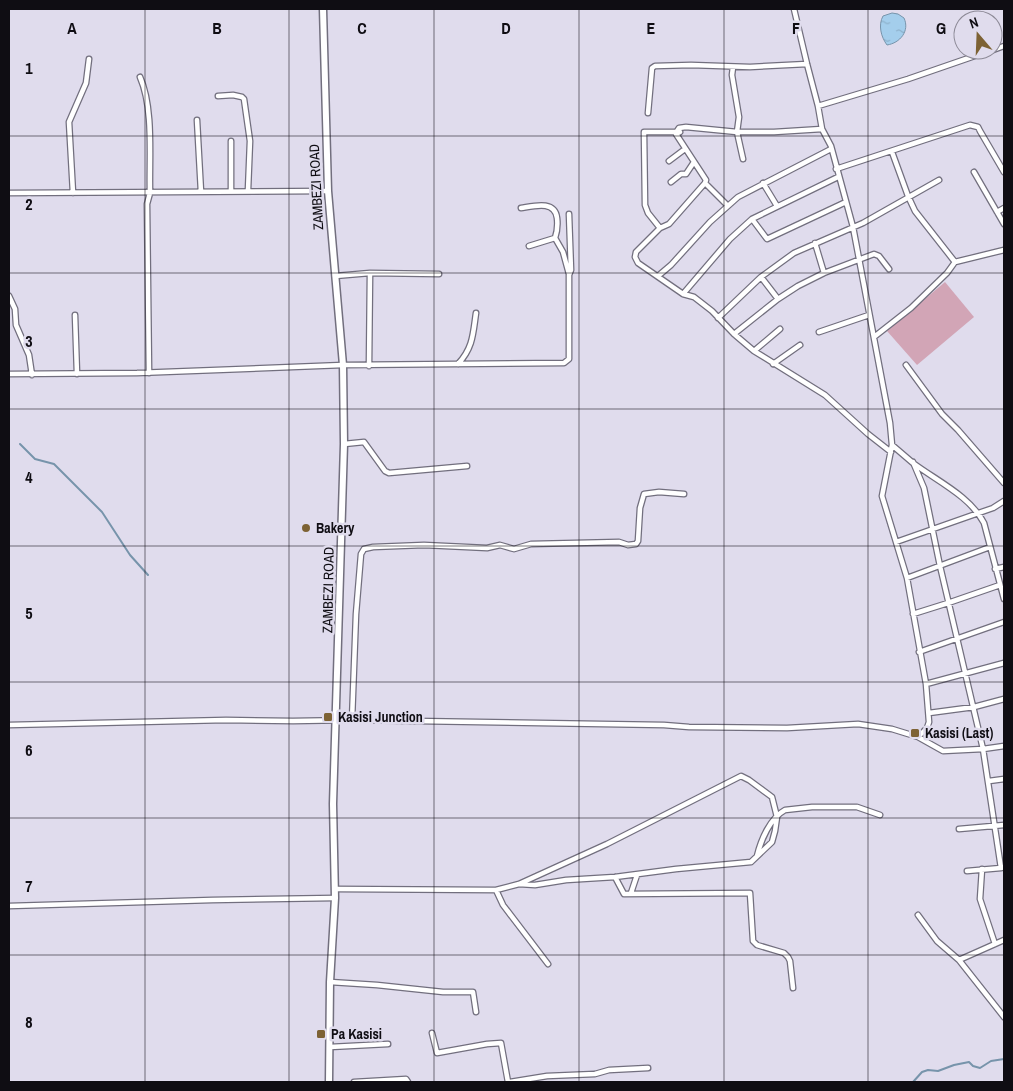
<svg xmlns="http://www.w3.org/2000/svg" width="1013" height="1091" font-family="'Archivo Narrow',sans-serif">
  <defs>
    <pattern id="water-ripples" width="26" height="14" patternUnits="userSpaceOnUse" patternTransform="scale(1.25)"><rect width="26" height="14" fill="#a4ceec"/><path d="M2 4q2-2 4 0t4 0M15 11q2-2 4 0t4 0" fill="none" stroke="#8cb0ca"/></pattern>
  </defs>
  <rect width="100%" height="100%" fill="#e0dced"/>
  <path fill="#d2a5b6" d="M945 282 974 317 917 365 887 331Z"/>
  <path fill="url(#water-ripples)" stroke="#7794ab" d="M892 13 898 14 904 18C910 31 900 43 887 45 881 37 878 25 883 16Z"/>
  <g fill="none" stroke-linecap="round" stroke-linejoin="round">
    <path stroke="#7794ab" stroke-width="2" d="M20 444 35 459 54 464 102 512 130 555 148 575
      M913 1082 922 1072 928 1070 938 1071 954 1065 969 1062 973 1066 980 1068 991 1061 1004 1059"/>
    <g stroke="#726f7e" stroke-width="7">
      <path id="minor" d="M993 50 1004 46
        M733 67 732 75 739 117 737 132 743 159
        M140 77C154 109 149 158 150 193L147 204 149 373
        M218 96 233 95 242 97 244 99 250 141 248 190
        M818 106 908 79 992 50
        M648 113 652 68 655 66 691 65 750 67 807 64
        M197 120 201 192
        M231 141V191
        M892 152 908 196 915 211 955 262
        M669 161 685 149
        M836 169 970 125 978 127 980 131 1004 172
        M974 172 1004 224
        M671 182 681 174H686L694 162
        M705 183 669 224 660 228 636 252 635 257 638 263 683 294 694 297 712 311 734 334 754 351 825 395 868 434 891 452
        M763 183 777 206
        M9 193 328 191
        M73 193 69 122 86 83 89 59
        M727 205 705 183 706 180 676 134 680 132 677 131 679 128 686 127 737 132H774L822 129
        M521 208C534 206 555 200 557 218 558 226 557 232 555 238L563 252 569 274
        M997 212 1004 208
        M752 219 767 239 846 202
        M660 228 648 213 645 205 644 132H678
        M815 243 824 273
        M529 246 555 238
        M335 276 370 273 439 274
        M658 276 671 265 710 222 738 197 831 149
        M761 277 778 299
        M683 294 730 239 752 219 838 177
        M9 296 15 309 16 325 29 355 32 375
        M75 315 77 374
        M718 318 761 277 794 253 863 223 939 180
        M819 332 869 315
        M734 334 778 299 798 286 824 273 874 254 879 256 889 269
        M874 337 911 308 947 273 955 262 1004 250
        M754 351 780 329
        M458 364C473 348 473 334 476 313
        M773 364 800 345
        M906 365 942 414 958 430 1004 483
        M369 366 370 273
        M9 374 137 373 343 365 564 363 569 359V275L571 270 569 214
        M344 444 364 442 385 471 389 473 467 466
        M892 445C899 451 906 457 913 463 937 481 970 496 984 523L1004 599
        M913 462 924 488 940 566 983 749 1001 868 1004 867
        M896 542 993 508 1004 501
        M995 569 1004 567
        M907 578 990 547
        M913 614 948 603 1000 585
        M919 652 1004 622
        M926 684 1004 663
        M929 713 974 707 1004 699
        M352 720 356 614 361 554 364 549 373 547 424 545 487 548 500 545 514 549 531 544 619 542 628 545 636 544 638 541 640 508 644 494 659 492 684 494
        M9 725 226 720 293 721 352 720 664 725 689 727 787 728 858 724 892 729 918 737 927 728 929 722 926 684 907 578 882 496 892 445 890 423 853 227 831 146 822 129 818 106 807 64 794 9
        M918 737 943 751 983 749 1004 746
        M989 781 1004 779
        M959 829 1004 825
        M757 856C761 840 770 818 785 810L812 807H857L880 815
        M982 869 980 899 995 944
        M967 871 1001 868
        M615 877 624 894 750 893 753 941 757 945 784 953 788 957 790 961 793 988
        M335 889 496 890 519 884 607 844 741 776 749 780 772 797 777 817 775 831 772 842 751 862 676 869 615 877 566 880 535 885 519 884
        M496 890 503 905 548 964
        M631 893 637 875
        M9 906 212 900 335 898
        M918 915 937 941 959 960 1004 1017
        M959 960 1004 940
        M330 982 377 985 443 992H473L476 1012
        M432 1033 437 1053 487 1044 501 1043 508 1082
        M330 1047 388 1044
        M354 1082 406 1079 408 1082
        M510 1082 547 1076 595 1074 609 1070 648 1068"/>
    </g>
    <g stroke="#726f7e" stroke-width="9">
      <path id="secondary" d="M323 9 328 191 343 365 344 444 333 804 335 898 330 982 329 1082"/>
    </g>
    <use href="#minor" stroke="#fff" stroke-width="4.5"/>
    <use href="#secondary" stroke="#fff" stroke-width="6"/>
  </g>
  <path fill="none" stroke="#0f0d13" stroke-width="1" stroke-opacity="0.55" d="M145 9V1082M289 9V1082M434 9V1082M579 9V1082M724 9V1082M868 9V1082M9 136H1004M9 273H1004M9 409H1004M9 546H1004M9 682H1004M9 818H1004M9 955H1004"/>
  <g fill="#7d6234" stroke="#e0dced" stroke-width="2">
    <circle cx="306" cy="528" r="5"/>
    <rect x="323" y="712" width="10" height="10" rx="2.5"/>
    <rect x="910" y="728" width="10" height="10" rx="2.5"/>
    <rect x="316" y="1029" width="10" height="10" rx="2.5"/>
  </g>
  <g text-anchor="middle" stroke-width="5" stroke-linejoin="round" paint-order="stroke">
    <g font-size="14" fill="#0f0d13" stroke="#e0dced">
      <text transform="translate(316 187) rotate(-93)" y="5">ZAMBEZI ROAD</text>
      <text transform="translate(328 590) rotate(-89)" y="5">ZAMBEZI ROAD</text>
    </g>
    <g font-size="14" font-weight="bold" fill="#0f0d13" stroke="#e0dced" text-anchor="start">
      <text x="316" y="533">Bakery</text>
      <text x="338" y="722">Kasisi Junction</text>
      <text x="925" y="738">Kasisi (Last)</text>
      <text x="331" y="1039">Pa Kasisi</text>
    </g>
  </g>
  <g font-size="16" text-anchor="middle" font-weight="bold" fill="#0f0d13" stroke="#e0dced" stroke-width="5" stroke-linejoin="round" paint-order="stroke">
    <text x="72" y="34">A</text>
    <text x="217" y="34">B</text>
    <text x="362" y="34">C</text>
    <text x="506" y="34">D</text>
    <text x="651" y="34">E</text>
    <text x="796" y="34">F</text>
    <text x="941" y="34">G</text>
    <text x="29" y="74">1</text>
    <text x="29" y="210">2</text>
    <text x="29" y="347">3</text>
    <text x="29" y="483">4</text>
    <text x="29" y="619">5</text>
    <text x="29" y="756">6</text>
    <text x="29" y="892">7</text>
    <text x="29" y="1028">8</text>
  </g>
  <rect width="1013" height="1091" fill="none" stroke="#0f0d13" stroke-width="20"/>
  <g transform="translate(978 35) rotate(341)"><circle r="24" fill="#e0dced" stroke="#8c8996"/>
  <path d="M0-4L9 19L0 12L-9 19Z" fill="#7d6234"/>
  <text y="-8" font-size="14" font-weight="bold" text-anchor="middle" fill="#0f0d13">N</text>
  </g>
</svg>
